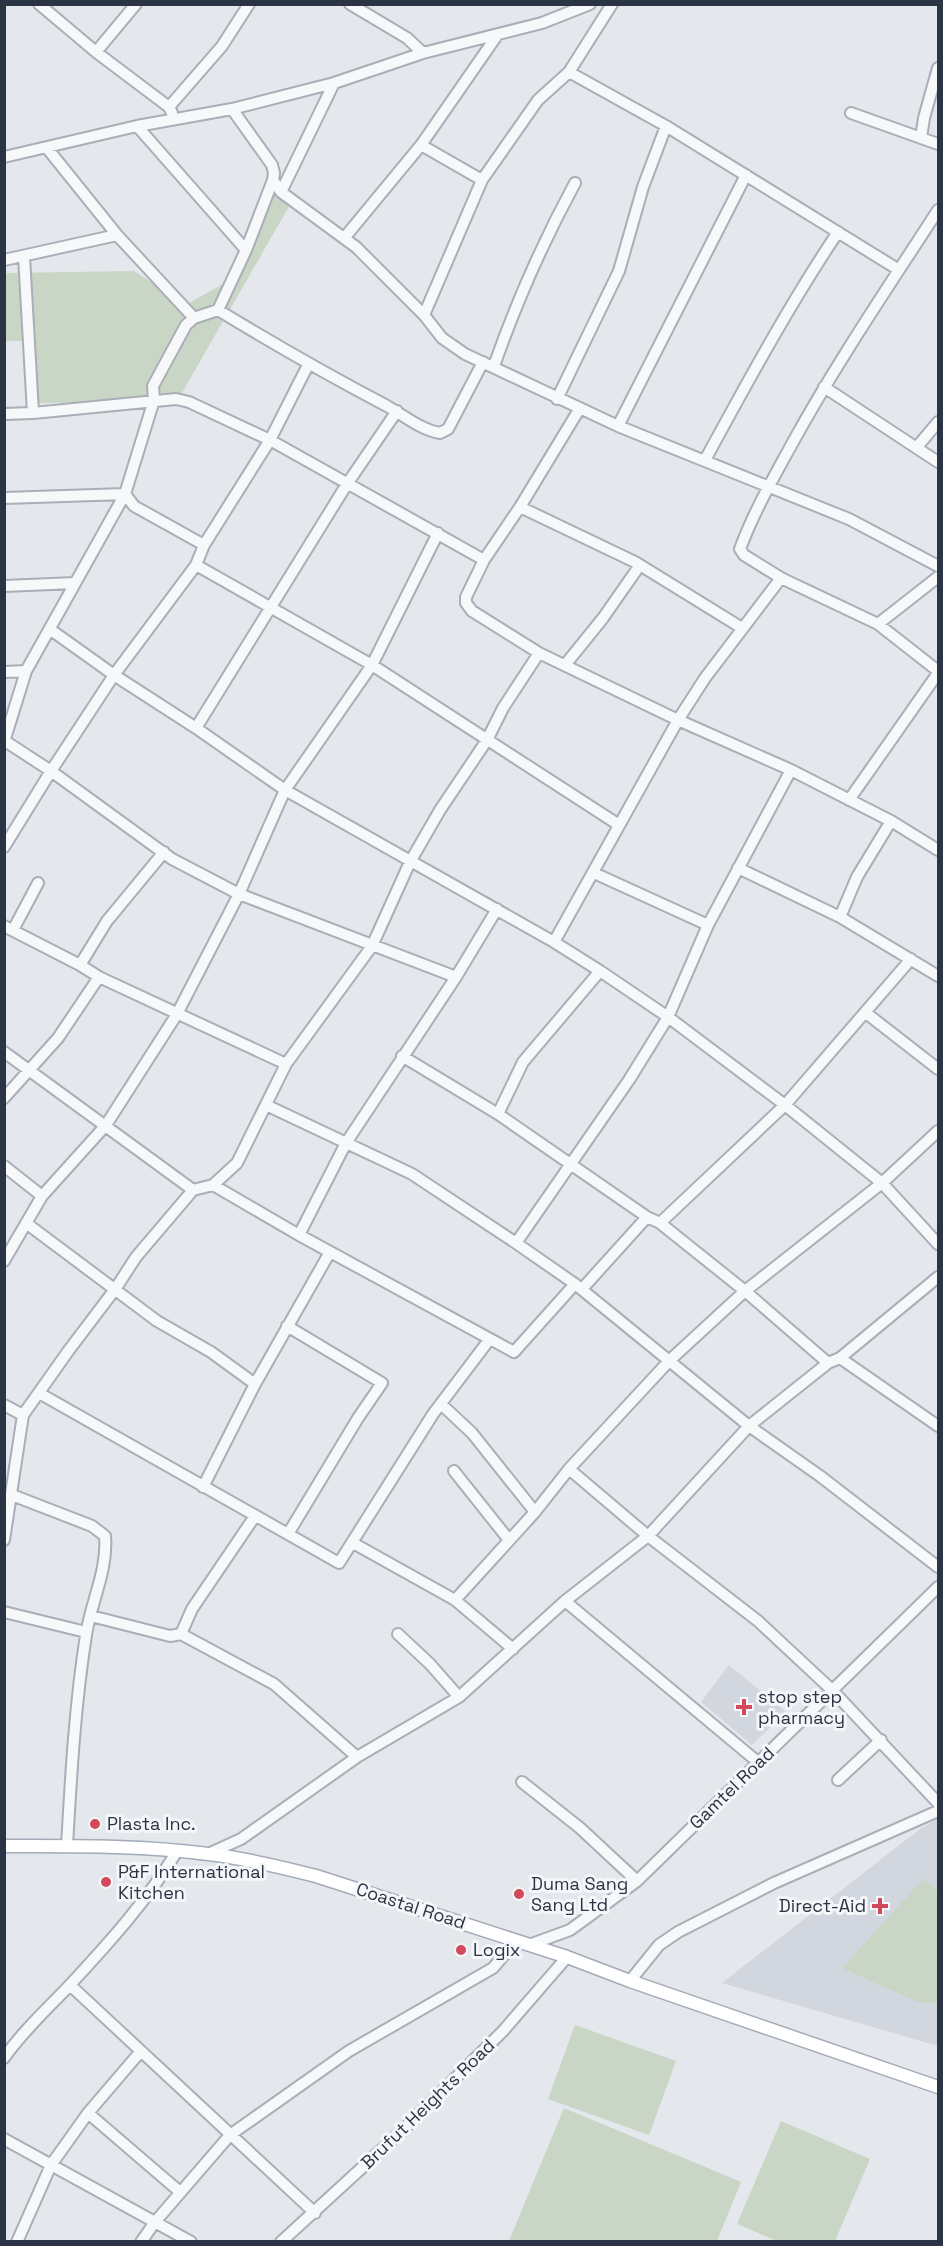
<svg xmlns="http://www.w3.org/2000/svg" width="943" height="2246" font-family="'Space Grotesk',sans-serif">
  <rect width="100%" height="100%" fill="#e4e7ec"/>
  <path fill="#d2d6de" d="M729 1665 786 1712 752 1745 701 1702Z
    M938 1819V2046L722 1983 920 1829Z"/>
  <path fill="#c9d6c5" d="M271 190 291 203 179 398 140 402 36 403 33 341H5L4 273 134 271 176 298 189 303 223 284Z
    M923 1879 938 1890V2003L918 2002 842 1968Z
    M575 2025 676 2061 649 2135 548 2099Z
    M564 2108 741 2182 717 2241H509Z
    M781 2121 870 2159 835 2241H777L737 2224Z"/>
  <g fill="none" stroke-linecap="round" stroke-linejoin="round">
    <g stroke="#a9aeb7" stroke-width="14">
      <path id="minor" d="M39 4 96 52 169 107
        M350 4 407 38 423 53
        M96 52 136 4
        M569 72 666 126 899 270
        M232 109 272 165 274 173 273 180 281 192 356 247 424 315 442 338 465 354 618 426 849 519 938 566
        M172 113 169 107 222 46 249 4
        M851 113 938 144
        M137 126 246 250
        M921 138 924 118 938 68
        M47 148 117 235 194 318
        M4 157 137 126 232 109 334 83 423 53 542 23 590 4
        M482 180 421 145 498 34
        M281 192 334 83
        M938 210C889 286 837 362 793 442 774 477 754 511 740 549L744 555 781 578 878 624 938 671
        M345 237 421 145
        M24 256 33 413
        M4 260 117 235
        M218 310 246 250 273 180
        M424 315 482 180 538 100 569 72 612 4
        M494 366C516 303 543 242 575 183
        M824 387 938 462
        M557 399 619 271 643 187 666 126
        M580 408 520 507 484 560 466 597V603L472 611 539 653 678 720 791 770 891 821 938 850
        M4 414 33 413 176 399 189 402 270 440 484 560
        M618 426 746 175
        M917 447 938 422
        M705 460C747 383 789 305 838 232
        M4 498 125 494 134 506 204 545
        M520 507 635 562 742 628
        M196 565 372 665 619 825
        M4 586 75 583
        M878 624 938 577
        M51 630 114 675 196 728 285 790 554 942 600 971 668 1017 785 1105 882 1183 938 1244
        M565 665 603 618 640 565
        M4 672 26 671
        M196 728 347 484 397 411
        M5 741 51 771 172 859 239 894 456 977
        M4 742 26 671 125 494 154 400 153 386 186 325 194 318 218 310C274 344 330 376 387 406 405 416 421 430 440 433L448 429 483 362
        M849 800 938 673
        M4 847 51 771 114 675 196 565 204 545 270 440 308 365
        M738 868 840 917 938 976
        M594 873 708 925
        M840 917 857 877 891 821
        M4 926 80 965 99 977 286 1064
        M13 930 38 883
        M554 942 678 720 705 678 781 578
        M80 965 107 921 164 852
        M866 1013 938 1069
        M4 1052 193 1190
        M402 1056 498 1114 647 1217 660 1223 745 1291 828 1363
        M4 1098 58 1038 99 977
        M266 1105 412 1174 516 1243 575 1284 749 1426 820 1476 938 1567
        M498 1114 523 1062 600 971
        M4 1166 42 1196
        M213 1185 299 1235 514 1352 575 1284
        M26 1223 157 1321 211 1352 255 1384
        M660 1223 785 1105 911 959
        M299 1235 346 1143 456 977 497 909
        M516 1243 629 1080 668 1017 708 925 791 770
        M4 1261 42 1196 106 1125 177 1014 239 894 285 790 372 665 438 533
        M582 1289 647 1217
        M287 1326 382 1383 358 1418 288 1534
        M840 1358 938 1426
        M39 1393 339 1563 433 1414 489 1340
        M441 1404 472 1433 535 1512
        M4 1405 23 1415
        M569 1469 648 1536 758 1621 833 1691 938 1803
        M454 1471 509 1540
        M203 1487 255 1384 330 1252
        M12 1495 92 1526 105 1536C108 1570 91 1602 86 1635 75 1705 71 1775 67 1846
        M4 1540 23 1415 69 1350 116 1288 136 1257 193 1190 213 1185 237 1163 286 1064 372 946 410 862 440 810 487 740 503 708 539 653
        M353 1543 455 1600 513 1649
        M455 1600 535 1512 569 1469 670 1360 745 1291 882 1183 938 1131
        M565 1601 759 1763
        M4 1612 86 1632
        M91 1616 170 1636 181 1634 192 1609 255 1516
        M181 1634 274 1684 357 1757
        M398 1634 430 1664 459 1697
        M838 1780 881 1740
        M522 1782 580 1828 637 1881
        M208 1854 241 1839 357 1757 459 1697 565 1601 648 1536 749 1426 828 1363 840 1358 938 1277
        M529 1945 570 1930 637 1881 938 1587
        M630 1981 659 1945 678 1932 774 1883 938 1811
        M70 1985 315 2213
        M4 2058C22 2032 46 2010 68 1987 107 1945 148 1900 177 1851
        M88 2113 180 2192
        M4 2139 191 2242
        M17 2242 51 2165 88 2113 141 2051
        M141 2242 155 2222 230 2135 349 2051 493 1968 516 1941
        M281 2242 402 2131 503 2031 567 1957"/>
    </g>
    <g stroke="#a3abb8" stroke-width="15">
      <path id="major" d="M4 1846C72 1846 141 1845 208 1854 244 1858 281 1867 316 1876L567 1957 630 1981 938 2087"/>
    </g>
    <use href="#minor" stroke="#f7f8fa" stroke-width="10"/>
    <use href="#major" stroke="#fff" stroke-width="12"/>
  </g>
  <g fill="#d1495b" stroke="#f4f6f9" stroke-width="2">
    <path d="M741 1698h6v6h6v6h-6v6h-6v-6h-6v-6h6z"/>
    <circle cx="95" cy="1824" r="6"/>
    <circle cx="106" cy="1882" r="6"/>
    <circle cx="519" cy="1894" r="6"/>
    <path d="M877 1897h6v6h6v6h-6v6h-6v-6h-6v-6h6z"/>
    <circle cx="461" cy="1950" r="6"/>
  </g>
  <g text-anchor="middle" stroke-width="6" stroke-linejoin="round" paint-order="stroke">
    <g font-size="18" fill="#2b3445" stroke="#f4f6f9" text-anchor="start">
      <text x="758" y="1703">stop step<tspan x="758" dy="21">pharmacy</tspan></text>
      <text x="107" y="1830">Plasta Inc.</text>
      <text x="118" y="1878">P&amp;F International<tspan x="118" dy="21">Kitchen</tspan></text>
      <text x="531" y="1890">Duma Sang<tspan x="531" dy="21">Sang Ltd</tspan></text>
      <text x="866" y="1912" text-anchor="end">Direct-Aid</text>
      <text x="473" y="1956">Logix</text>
    </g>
    <g font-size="18" fill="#2b3445" stroke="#f4f6f9">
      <text transform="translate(732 1788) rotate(-44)" y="6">Gamtel Road</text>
      <text transform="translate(411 1906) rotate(18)" y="6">Coastal Road</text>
      <text transform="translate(428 2104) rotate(-44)" y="6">Brufut Heights Road</text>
    </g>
  </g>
  <rect width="943" height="2246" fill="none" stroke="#2b3445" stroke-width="12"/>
</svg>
